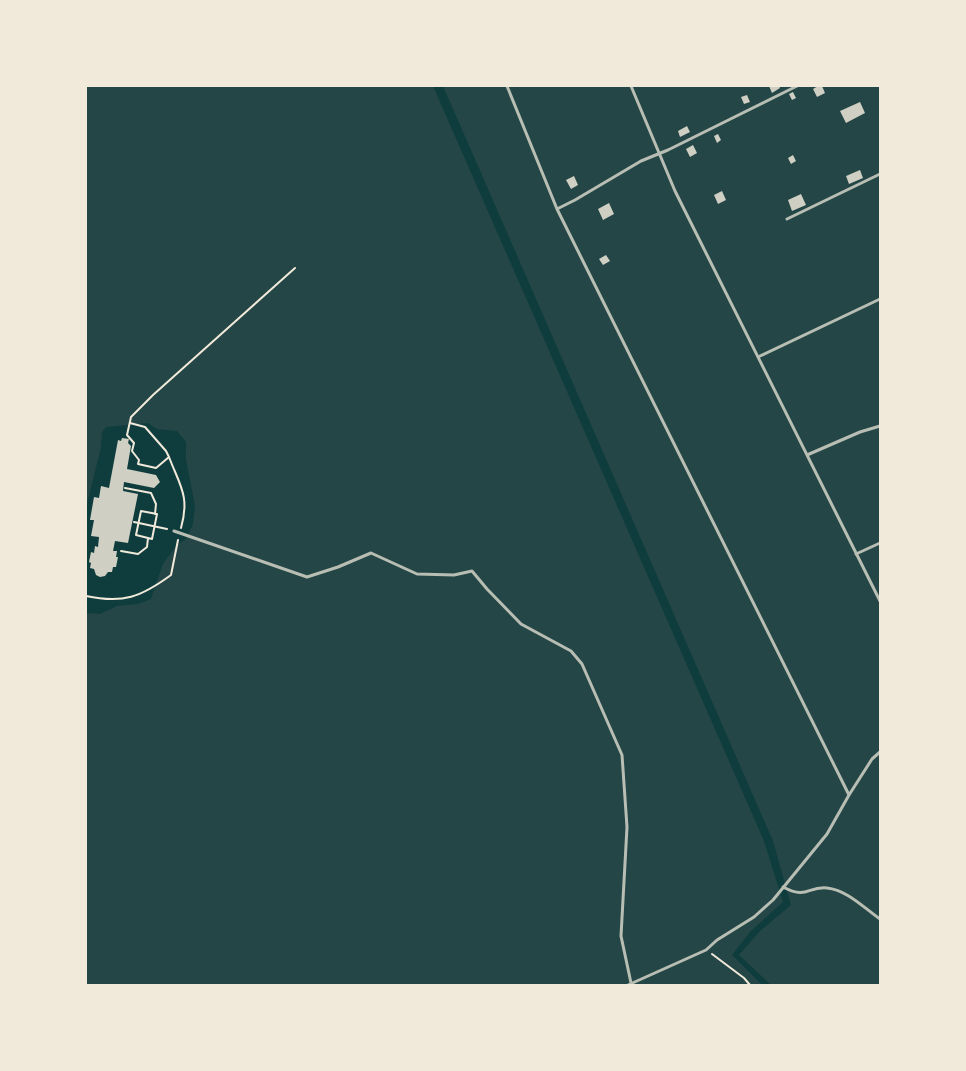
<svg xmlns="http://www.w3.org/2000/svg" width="966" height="1071" font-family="'Source Sans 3',sans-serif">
  <rect width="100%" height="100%" fill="#0f3d3e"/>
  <path fill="#244646" d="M86 86H433L764 841 783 902 750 932 732 955 762 985H86V613L100 614 117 606 138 604 151 599 163 564 176 546 186 539 193 524 195 506 186 460V442L177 431 157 429 148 423 106 427 102 432 101 447 86 508Z
    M443 86H880V985H771L739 955 760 931 791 905 773 841Z"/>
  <path fill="#cfcfc3" d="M769 86H779L780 88 772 93Z
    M818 86H822L825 93 817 97 813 89Z
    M793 92 796 98 792 100 789 94Z
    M747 95 750 102 744 104 741 97Z
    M860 102 865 113 846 123 840 111Z
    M687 126 690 132 680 137 678 131Z
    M718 134 721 140 717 143 714 136Z
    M693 145 697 153 690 157 686 149Z
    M793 155 796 161 791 164 788 158Z
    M860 170 863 178 849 184 846 176Z
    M574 176 578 185 571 189 566 180Z
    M722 191 726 200 718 204 714 195Z
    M801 194 806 205 792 211 788 200Z
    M609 203 614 214 603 220 598 209Z
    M606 255 610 261 603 265 599 259Z
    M122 438 129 439 128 443 131 446 127 469 156 475 160 482 154 488 124 482 123 491 138 494 128 543 115 541 113 551H117L116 557H118L116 567H113L112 572H108L105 576 100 577 96 575 94 569 90 568 91 563 89 562 91 552 94 553 95 546 98 547 99 537 91 536 94 520H90L94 497 99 498 101 486 109 488 118 440 121 441Z"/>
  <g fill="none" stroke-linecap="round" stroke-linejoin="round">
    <path stroke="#f1e9da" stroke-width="2" d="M130 423 145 427 166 451 169 457C180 486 190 496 181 528
      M169 457 156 468 138 464 139 460 132 451 134 443 127 435 131 417 153 395 295 268
      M125 488 151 493 156 504 155 514
      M141 511 157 514 152 539 136 535Z
      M134 522 167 529
      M121 551 138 554 147 547 148 538
      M86 596C123 604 141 597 171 575L178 540
      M712 954 744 978 750 985"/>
    <path stroke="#b8beb3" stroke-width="3" d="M507 86 557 209 849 795
      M631 86 675 191 880 601
      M557 209 575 200 641 161 668 150 797 86
      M787 219 880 174
      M758 357 880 299
      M807 455 860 432 880 426
      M174 531 307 577 338 567 371 553 417 574 454 575 472 571 487 589 521 624 571 651 582 664 622 755 627 827 621 936 631 983
      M856 554 880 543
      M783 887C808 900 807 886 827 888 847 890 864 908 880 919
      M628 985 706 950 717 940 754 917 773 900 827 834 849 795 872 759 880 752"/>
  </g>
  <rect width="966" height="1071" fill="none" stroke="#f1e9da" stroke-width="174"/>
</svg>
